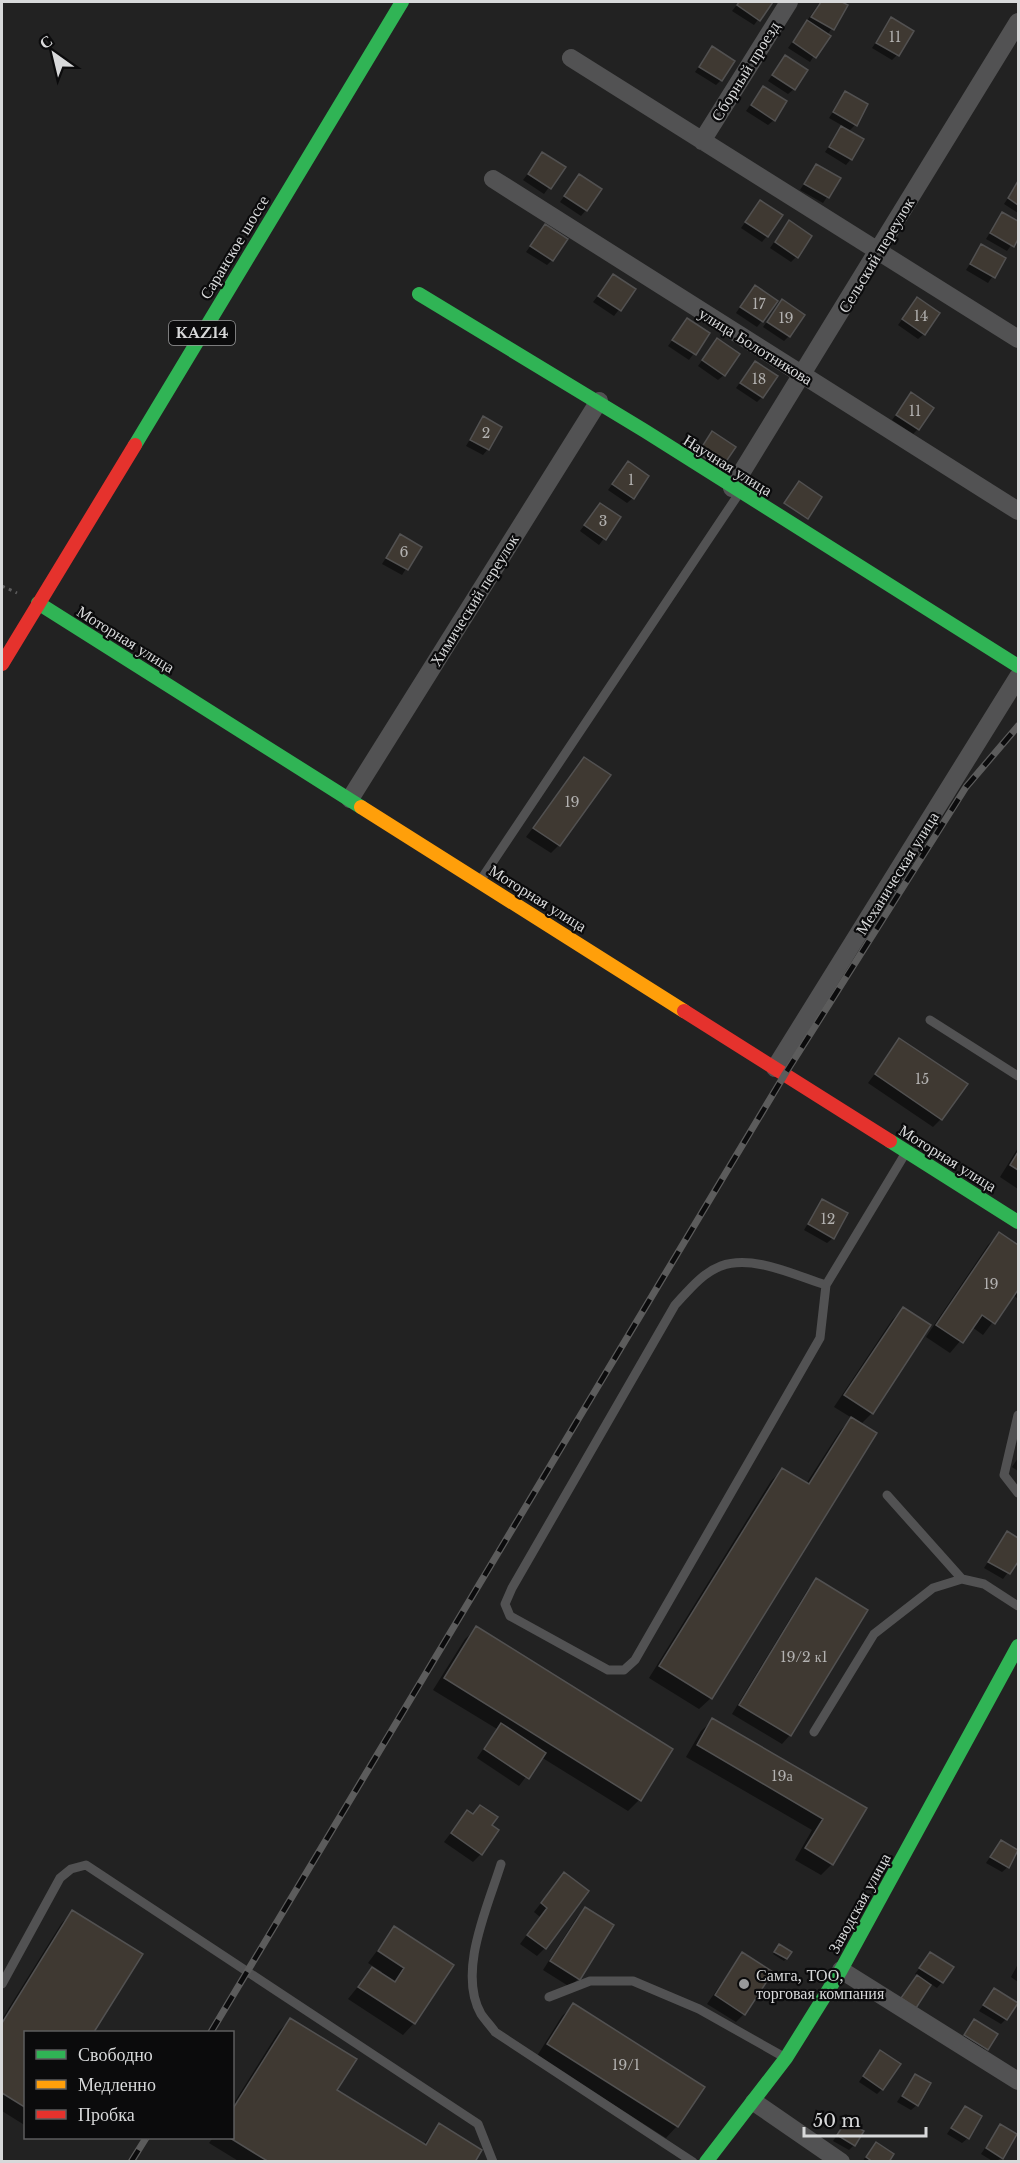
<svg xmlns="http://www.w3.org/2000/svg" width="1020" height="2163" font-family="'Libre Baskerville',serif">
  <rect width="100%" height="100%" fill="#222"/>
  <path fill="#0007" d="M739 2H771L754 25 732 11Z
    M820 2H839L846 6 810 62 788 48Z
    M892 19 897 55 892 60 872 48Z
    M712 48 721 80 716 85 695 72Z
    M785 57 794 89 788 94 768 81Z
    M763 87 774 120 768 125 746 111Z
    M845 93 855 125 848 132 851 159 846 165 825 152 843 126 829 118Z
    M543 154 563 168 544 194 523 180Z
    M816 166 839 179 823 203 800 190Z
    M579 176 586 210 581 216 560 202Z
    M1018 183V213L1004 204Z
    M760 202 767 236 762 242 741 228Z
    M1002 214 1018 223V236L1007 251 986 239Z
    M545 226 552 260 547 265 526 252Z
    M784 228 796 257 791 262 770 248Z
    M982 246 1004 259 988 283 966 270Z
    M613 276 634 290 614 316 593 302Z
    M750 292 762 321 757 327 736 313Z
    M917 299 924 334 918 339 898 325Z
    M782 301 789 336 784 341 763 327Z
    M687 320 708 334 689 360 668 346Z
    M717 340 724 375 718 380 698 366Z
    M755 362 762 397 757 402 736 388Z
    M911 394 918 429 913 434 892 420Z
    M483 418 488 449 483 455 466 446Z
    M628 463 633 498 627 503 608 490Z
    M600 505 619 518 599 545 580 531Z
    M400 536 420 547 402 575 382 564Z
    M585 759 559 845 551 853 526 837Z
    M900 1040 941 1119 933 1127 868 1083Z
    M1018 1148V1189L1000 1177Z
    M822 1201 833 1238 827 1243 804 1230Z
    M999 1234 1018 1247V1299L1013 1295 983 1335 972 1327 950 1353 926 1337 988 1245Z
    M903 1309 872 1413 860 1425 711 1698 699 1709 649 1678 771 1481 783 1469 806 1484 840 1431 852 1418 834 1407 892 1320Z
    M1018 1458V1471L1012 1467Z
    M1007 1533 1018 1540V1559L1003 1579 984 1568Z
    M817 1580 790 1735 782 1744 732 1714 808 1589Z
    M477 1628 671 1749 639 1800 628 1811 541 1757 519 1786 477 1758 497 1729 433 1690 465 1639Z
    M713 1720 864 1808 832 1864 821 1875 795 1860 812 1830 686 1757 701 1731Z
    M467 1812 490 1825 481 1854 473 1862 444 1842Z
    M1001 1841 1008 1867 1002 1872 986 1863Z
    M564 1874 545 1948 537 1956 520 1944 540 1917 534 1912Z
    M585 1908 612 1926 578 1979 570 1987 543 1970 577 1917Z
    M72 1912 140 1955 92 2032H26V2126L2 2111V2019L61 1924Z
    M394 1928 452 1966 414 2023 403 2035 348 1999 372 1969 380 1974 382 1972 368 1963Z
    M777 1948 786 1959 784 1961 773 1954Z
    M742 1954 744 2014 736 2022 707 2004Z
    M930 1954 942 1982 937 1988 931 1984 915 2007 918 1976 915 1974Z
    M1018 1964V1982L1011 1977Z
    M994 1990 1006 2019 1001 2024 979 2011Z
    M574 2005 677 2126 666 2138 537 2056 562 2016Z
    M290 2020 335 2090 423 2145 440 2125 473 2162H240L209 2143 213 2138H232V2106L279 2031Z
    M974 2020 996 2034 981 2055 960 2041Z
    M875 2058 882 2089 877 2094 859 2082Z
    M915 2075 917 2105 911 2110 897 2102Z
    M965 2107 968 2138 962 2143 947 2134Z
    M846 2122 854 2145 849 2150 833 2141Z
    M1000 2126 1002 2158 994 2162 981 2154Z
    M876 2143 888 2162H862L871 2149Z"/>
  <path fill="#3f3932" stroke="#525151" stroke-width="1.5" d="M739 2H773L760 21 737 5Z
    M821 2H842L848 5 834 30 811 17Z
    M891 17 914 31 899 56 876 43Z
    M807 20 831 36 816 58 793 42Z
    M712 46 735 61 722 81 699 67Z
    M785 55 808 70 795 90 772 75Z
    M763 86 787 101 775 121 751 105Z
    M845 91 868 104 857 126 833 112Z
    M841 126 864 139 852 160 829 147Z
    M542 152 566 167 551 189 528 174Z
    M816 164 841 178 829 198 804 184Z
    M579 174 602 189 587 211 564 196Z
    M1018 181V205L1008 198Z
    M760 200 783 215 768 237 745 222Z
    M1002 212 1018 221V239L1014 247 990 233Z
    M789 220 812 236 798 258 775 242Z
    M545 224 568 239 553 261 530 246Z
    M981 244 1006 258 995 278 970 264Z
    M613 274 636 289 621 311 598 296Z
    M755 285 778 301 763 322 740 307Z
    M917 297 940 313 925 335 902 319Z
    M782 299 805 315 790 337 767 322Z
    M687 318 710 333 696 355 672 340Z
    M717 338 740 354 725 376 702 360Z
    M755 361 778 376 763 398 740 383Z
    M911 392 934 408 919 430 896 415Z
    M483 416 502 427 489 450 470 440Z
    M712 431 736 447 721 469 698 453Z
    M628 461 649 476 634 499 612 484Z
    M799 481 822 497 808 519 784 503Z
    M600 503 621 517 606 540 584 525Z
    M400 534 422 547 408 570 386 558Z
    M584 757 611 775 560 846 533 828Z
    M899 1038 968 1084 942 1120 875 1074Z
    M1018 1152V1170L1010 1165Z
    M822 1199 848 1213 834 1239 808 1224Z
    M999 1232 1018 1245V1290L995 1324 982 1315 963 1343 936 1325Z
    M903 1307 931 1325 873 1414 844 1395Z
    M851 1417 877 1433 712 1699 659 1666 782 1468 809 1484Z
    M1007 1531 1018 1538V1562L1010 1574 988 1562Z
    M816 1578 868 1610 791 1736 739 1705Z
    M476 1626 673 1749 641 1801 444 1678Z
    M712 1718 867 1808 833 1865 805 1848 823 1819 697 1745Z
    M501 1723 546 1753 529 1779 484 1749Z
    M480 1805 498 1817 492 1825 499 1830 482 1855 451 1833 467 1810 473 1814Z
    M1001 1840 1018 1850 1009 1868 990 1857Z
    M564 1872 589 1891 546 1949 527 1935 547 1908 541 1903Z
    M585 1907 614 1925 580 1980 550 1961Z
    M72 1910 143 1954 94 2032H26V2108L2 2093V2023Z
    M394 1926 454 1965 415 2024 358 1987 372 1967 395 1982 404 1968 378 1951Z
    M779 1944 792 1952 787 1959 774 1952Z
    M742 1952 773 1972 745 2015 715 1995Z
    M930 1952 954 1967 943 1983 919 1968Z
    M917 1975 931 1985 916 2008 901 1998Z
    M994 1988 1018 2003 1007 2020 983 2005Z
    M573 2003 705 2087 678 2127 547 2044Z
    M290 2018 357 2059 337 2090 426 2145 439 2123 482 2150 475 2162H269L230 2138H232V2110Z
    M974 2019 998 2034 988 2050 964 2035Z
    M880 2050 901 2064 883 2090 863 2076Z
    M915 2074 931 2083 918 2106 902 2096Z
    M965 2106 982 2116 969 2139 951 2128Z
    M846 2121 864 2131 855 2146 837 2135Z
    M1000 2124 1017 2134 1003 2159 986 2148Z
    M876 2142 894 2154 889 2162H873L866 2157Z"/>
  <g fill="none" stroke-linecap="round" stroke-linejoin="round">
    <path stroke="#5b5b5c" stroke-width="3" stroke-dasharray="3 4.5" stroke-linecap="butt" d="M2 586 17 593"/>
    <path stroke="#525253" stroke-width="9" d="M480 881 740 492
      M930 1020 1018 1076
      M826 1285C796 1276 753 1254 721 1266 702 1273 688 1291 675 1305L512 1588 505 1604 510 1616 608 1670H624L635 1660 820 1338 826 1285 905 1154
      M1018 1415 1004 1475 1018 1493
      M887 1495 962 1579
      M814 1732 874 1634 933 1588 962 1579 984 1584 1018 1606
      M501 1864C488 1906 457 1972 481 2014 485 2020 491 2026 495 2032L693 2162
      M2 1984 60 1878 71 1869 86 1865 478 2124 493 2162
      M549 1997 590 1981H633L699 2009 784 2057"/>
    <path stroke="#525253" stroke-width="18" d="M571 58 1018 339
      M702 141 789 2
      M493 179 1018 511
      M732 488 1018 22
      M350 799 599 401
      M775 1068 1018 677
      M841 1970 1018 2081
      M754 2102 841 2162"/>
    <path stroke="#30b455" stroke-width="14" d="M419 294 645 431 1018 666
      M135 445 402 2
      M38 603 361 807
      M890 1141 1018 1222
      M706 2162 786 2058 841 1970 1018 1646"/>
    <path stroke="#ff9f0a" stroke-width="14" d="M361 807 684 1011"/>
    <path stroke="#e5322d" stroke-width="14" d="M2 664 135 445
      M684 1011 890 1141"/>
    <g stroke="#5c5c5c" stroke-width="7">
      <path id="rail" d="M211 2032 785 1074 966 787 1018 726
        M131 2162 146 2138"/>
    </g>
    <use href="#rail" stroke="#0b0b0c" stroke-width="4.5" stroke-dasharray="14" stroke-linecap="butt"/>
  </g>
  <circle fill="#98999a" stroke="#0b0b0c" stroke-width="2" cx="744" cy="1984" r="6"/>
  <g text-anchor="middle" stroke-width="4.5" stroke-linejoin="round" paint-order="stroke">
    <g font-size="14" fill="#b2b1b0">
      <text x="895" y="42">11</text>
      <text x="759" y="309">17</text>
      <text x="921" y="321">14</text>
      <text x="786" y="323">19</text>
      <text x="759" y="384">18</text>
      <text x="915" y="416">11</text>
      <text x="486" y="438">2</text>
      <text x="631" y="485">1</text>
      <text x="603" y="526">3</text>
      <text x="404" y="557">6</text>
      <text x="572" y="807">19</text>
      <text x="922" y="1084">15</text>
      <text x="828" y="1224">12</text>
      <text x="991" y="1289">19</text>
      <text x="804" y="1662">19/2 к1</text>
      <text x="782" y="1781">19а</text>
      <text x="626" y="2070">19/1</text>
    </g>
    <rect fill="#0b0b0c" stroke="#9a9b9c" stroke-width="1.5" x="169" y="321" width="66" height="24" rx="4.5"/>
    <g font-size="15" font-weight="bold" fill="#d8d9da">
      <text x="202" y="338">KAZ14</text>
    </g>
    <g font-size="16" fill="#d8d9da" stroke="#0b0b0c">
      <text transform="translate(745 71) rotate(-58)" y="6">Сборный проезд</text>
      <text transform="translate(234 247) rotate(-59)" y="6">Саранское шоссе</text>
      <text transform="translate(876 255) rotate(-59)" y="6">Сельский переулок</text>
      <text transform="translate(756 346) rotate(32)" y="6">улица Болотникова</text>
      <text transform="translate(728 465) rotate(32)" y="6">Научная улица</text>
      <text transform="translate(474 600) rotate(-58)" y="6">Химический переулок</text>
      <text transform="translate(126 639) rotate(32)" y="6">Моторная улица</text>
      <text transform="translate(897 873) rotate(-58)" y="6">Механическая улица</text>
      <text transform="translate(538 898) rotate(32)" y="6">Моторная улица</text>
      <text transform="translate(948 1158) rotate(32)" y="6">Моторная улица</text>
      <text transform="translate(859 1903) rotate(-61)" y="6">Заводская улица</text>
    </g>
    <g font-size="16" fill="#d8d9da" stroke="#0b0b0c" text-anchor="start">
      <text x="756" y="1981">Самга, ТОО,<tspan x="756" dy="18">торговая компания</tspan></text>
    </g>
  </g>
  <rect width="1020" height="2163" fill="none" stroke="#d8d9da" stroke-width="6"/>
  <rect x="24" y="2031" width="210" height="108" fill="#0b0b0c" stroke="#5d5d5e" stroke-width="1.5"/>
  <rect x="36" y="2050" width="30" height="9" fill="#30b455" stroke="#5d5d5e" stroke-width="1.5"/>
  <text x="78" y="2061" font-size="18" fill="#d8d9da">Свободно</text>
  <rect x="36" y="2080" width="30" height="9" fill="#ff9f0a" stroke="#5d5d5e" stroke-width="1.5"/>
  <text x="78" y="2091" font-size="18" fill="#d8d9da">Медленно</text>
  <rect x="36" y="2110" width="30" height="9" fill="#e5322d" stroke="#5d5d5e" stroke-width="1.5"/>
  <text x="78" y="2121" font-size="18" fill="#d8d9da">Пробка</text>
  <g transform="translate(54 54) rotate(326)" stroke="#0b0b0c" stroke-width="4.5" paint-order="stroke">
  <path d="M0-4.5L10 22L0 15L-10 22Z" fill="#d8d9da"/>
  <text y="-9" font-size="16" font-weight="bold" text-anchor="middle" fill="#d8d9da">С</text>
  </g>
  <path d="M804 2127v9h122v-9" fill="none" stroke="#d8d9da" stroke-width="3"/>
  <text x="813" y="2127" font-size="18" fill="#d8d9da" stroke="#0b0b0c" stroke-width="4.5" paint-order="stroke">50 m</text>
</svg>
